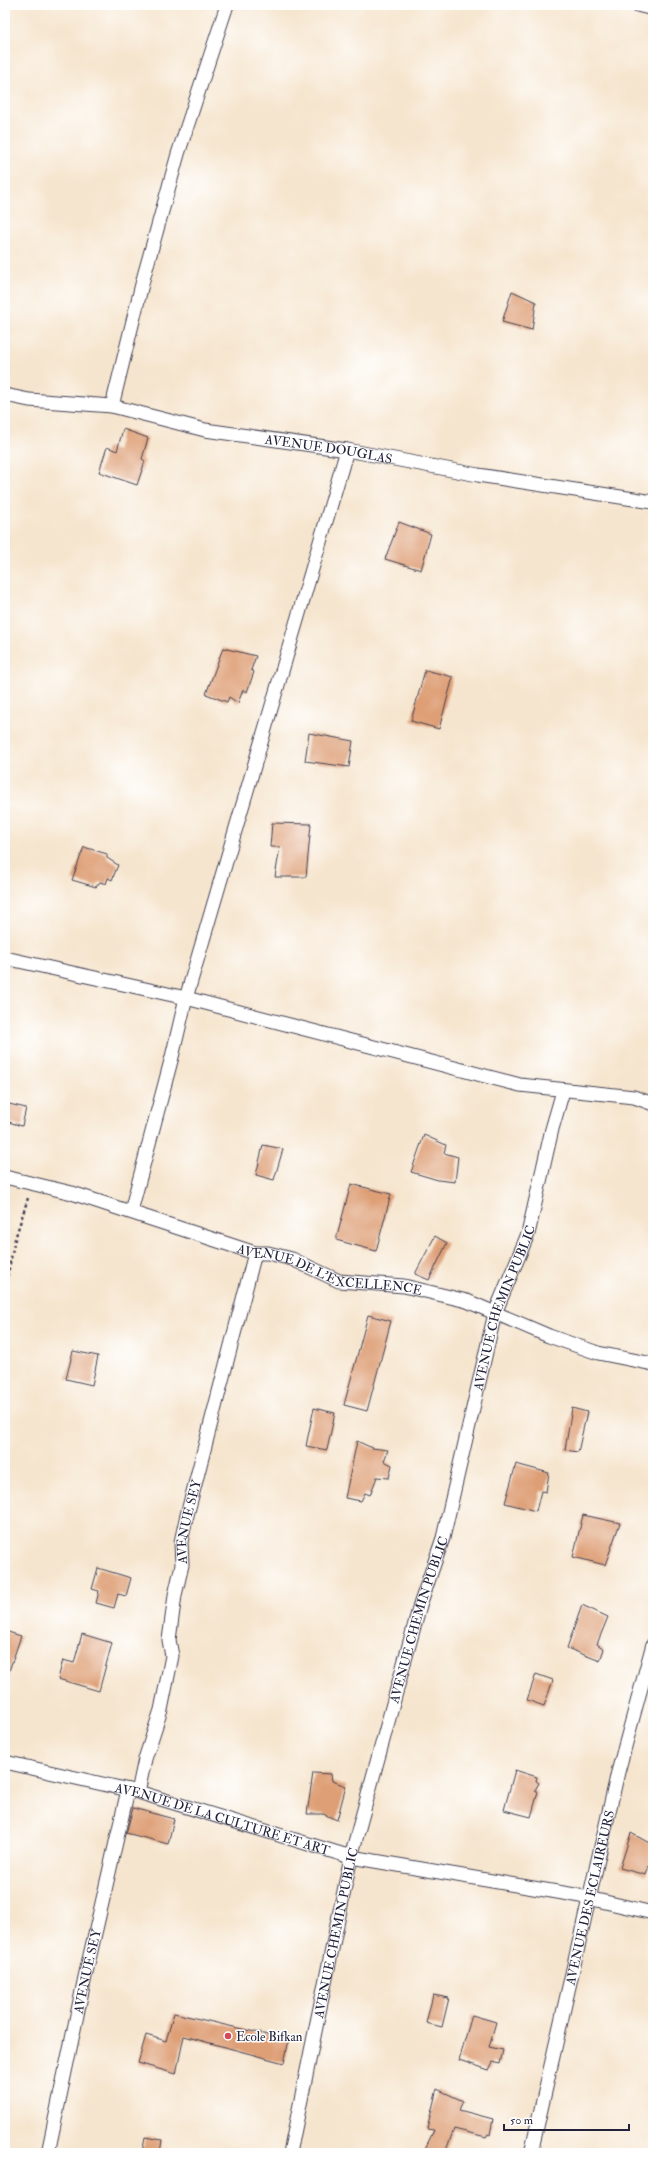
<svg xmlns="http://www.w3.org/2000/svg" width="658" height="2158" font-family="'IM FELL Double Pica',serif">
  <rect width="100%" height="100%" fill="#fff"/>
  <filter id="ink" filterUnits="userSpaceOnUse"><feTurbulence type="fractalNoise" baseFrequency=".025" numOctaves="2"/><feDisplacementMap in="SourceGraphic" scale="8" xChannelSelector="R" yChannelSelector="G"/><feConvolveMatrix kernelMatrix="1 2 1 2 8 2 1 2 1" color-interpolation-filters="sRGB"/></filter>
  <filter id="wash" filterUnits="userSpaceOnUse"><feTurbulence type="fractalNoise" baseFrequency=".012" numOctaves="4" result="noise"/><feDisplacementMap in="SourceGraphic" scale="16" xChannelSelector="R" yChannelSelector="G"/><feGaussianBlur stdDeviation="0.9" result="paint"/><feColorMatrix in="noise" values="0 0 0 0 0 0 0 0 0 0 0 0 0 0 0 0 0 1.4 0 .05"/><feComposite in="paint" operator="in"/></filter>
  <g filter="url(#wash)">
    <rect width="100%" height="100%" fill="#f6e5ce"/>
    <g id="blocks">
      <path fill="#de9f76" d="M512 291 536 302 532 330 502 322Z
        M123 429 148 438 142 459 145 461 137 485 99 472 107 447 117 451Z
        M399 522 431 534 421 570 385 559Z
        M223 648 256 656 251 670 254 672 247 692 243 690 238 703 229 697 227 702 206 694Z
        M425 670 453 677 439 729 411 721Z
        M309 733 353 741 349 767 305 761Z
        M272 823 311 824 306 877H275L280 847H270Z
        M84 847 107 854V858L118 865 112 880 108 878 106 884 100 882 96 887 72 880Z
        M5 1103 26 1108 22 1126 5 1121Z
        M424 1135 446 1145 444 1153 458 1157 455 1182 438 1180 411 1172Z
        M263 1145 283 1149 274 1180 256 1175Z
        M351 1184 391 1194 376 1251 336 1240Z
        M435 1236 447 1243 429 1280 415 1274Z
        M368 1315 391 1321 367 1411 344 1405Z
        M73 1351 98 1356 92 1385 66 1379Z
        M314 1408 335 1413 327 1450 306 1446Z
        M572 1408 587 1412 578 1452 565 1450Z
        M357 1441 372 1448 388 1450 384 1461 392 1465 389 1478 377 1477 370 1495 365 1493 361 1501 345 1498Z
        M516 1464 549 1473 546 1492 541 1491 536 1511 505 1503Z
        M583 1515 620 1523 605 1565 573 1557Z
        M98 1568 131 1578 126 1596 118 1594 114 1608 96 1603 99 1591 92 1589Z
        M582 1605 608 1617 597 1644 604 1649 600 1661 567 1648Z
        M5 1631 21 1636 7 1677H5Z
        M82 1634 112 1643 99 1691 58 1679 63 1660 74 1663Z
        M536 1674 553 1680 544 1706 527 1700Z
        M515 1770 537 1777 536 1781 539 1783 535 1790 538 1792 531 1817 504 1810Z
        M313 1773 331 1774 332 1781 346 1786 337 1820 323 1814H307Z
        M133 1808 174 1819 168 1844 126 1833Z
        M631 1833 653 1845V1852L646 1875 620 1868Z
        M433 1995 449 1998 442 2027 426 2023Z
        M174 2013 289 2040 284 2063 184 2036 176 2074 138 2063 146 2035 166 2041Z
        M472 2015 496 2022 489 2047 503 2050 500 2064 493 2062 489 2070 459 2060Z
        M437 2089 463 2101 459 2110 493 2119 490 2135 488 2134 486 2137 454 2129 445 2153H423L434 2130 427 2129Z
        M145 2137 162 2140 160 2153H142Z"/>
    </g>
  </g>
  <g filter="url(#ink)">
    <use href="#blocks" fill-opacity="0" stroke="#423f51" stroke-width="1"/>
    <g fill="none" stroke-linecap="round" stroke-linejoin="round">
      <g stroke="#423f51" stroke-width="15">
        <g id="minor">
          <path d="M637 5 653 9"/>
          <path id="s1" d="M5 395 29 400 112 406 205 430 347 450 478 475 653 502"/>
          <path d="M112 406 144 276 178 154 227 5"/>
          <path d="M5 958 186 998 520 1085 634 1097 653 1104"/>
          <path id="s2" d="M5 1177 72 1193 255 1253H268L292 1259 339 1281 404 1286 467 1301 549 1336 598 1353 653 1364"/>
          <path d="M131 1211 172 1057 186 998 347 450"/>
          <path id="s3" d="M5 1762 138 1792 351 1857 575 1895 653 1913"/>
          <path id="s4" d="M138 1792 145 1759 161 1710 172 1656 169 1640 175 1595 182 1565 181 1542 186 1519 255 1253"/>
          <path id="s5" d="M48 2153 85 1977 128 1790"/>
          <path id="s6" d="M290 2153 351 1857 420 1605 443 1538 495 1313 528 1234 552 1129 563 1091"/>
          <path id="s7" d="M531 2153 618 1772 653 1644"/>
        </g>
      </g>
      <path stroke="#423f51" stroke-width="2.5" stroke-dasharray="3 3" stroke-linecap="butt" d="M5 1288 15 1239 28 1198
        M5 1321 7 1336 5 1338"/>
      <use href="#minor" stroke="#fff" stroke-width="13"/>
    </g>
  </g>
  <circle fill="#d1495b" stroke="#fff" stroke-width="1.5" cx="228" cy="2036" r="4"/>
  <g text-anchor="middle" stroke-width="3" stroke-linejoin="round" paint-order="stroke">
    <g font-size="13" fill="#22223b" stroke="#fff">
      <text dy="5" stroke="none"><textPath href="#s1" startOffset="329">AVENUE DOUGLAS</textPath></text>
      <text dy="5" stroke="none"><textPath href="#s2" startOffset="339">AVENUE DE L'EXCELLENCE</textPath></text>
      <text dy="5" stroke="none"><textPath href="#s6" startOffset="873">AVENUE CHEMIN PUBLIC</textPath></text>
      <text dy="5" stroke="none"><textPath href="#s4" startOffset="277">AVENUE SEY</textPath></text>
      <text dy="5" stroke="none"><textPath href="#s6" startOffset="549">AVENUE CHEMIN PUBLIC</textPath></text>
      <text dy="5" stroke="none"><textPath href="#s3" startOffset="225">AVENUE DE LA CULTURE ET ART</textPath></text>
      <text dy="5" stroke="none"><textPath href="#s7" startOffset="262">AVENUE DES ECLAIREURS</textPath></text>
      <text dy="5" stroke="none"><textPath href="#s6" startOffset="225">AVENUE CHEMIN PUBLIC</textPath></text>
      <text dy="5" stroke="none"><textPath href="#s5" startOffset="186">AVENUE SEY</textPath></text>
    </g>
    <g font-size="13" fill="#22223b" stroke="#fff" text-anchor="start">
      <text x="236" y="2041">Ecole Bifkan</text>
    </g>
  </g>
  <rect width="658" height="2158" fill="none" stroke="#fff" stroke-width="20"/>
  <path d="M504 2124v6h125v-6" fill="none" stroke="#22223b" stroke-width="2"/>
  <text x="510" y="2124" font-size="12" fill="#22223b" stroke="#ffffff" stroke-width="3" paint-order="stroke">50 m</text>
</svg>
